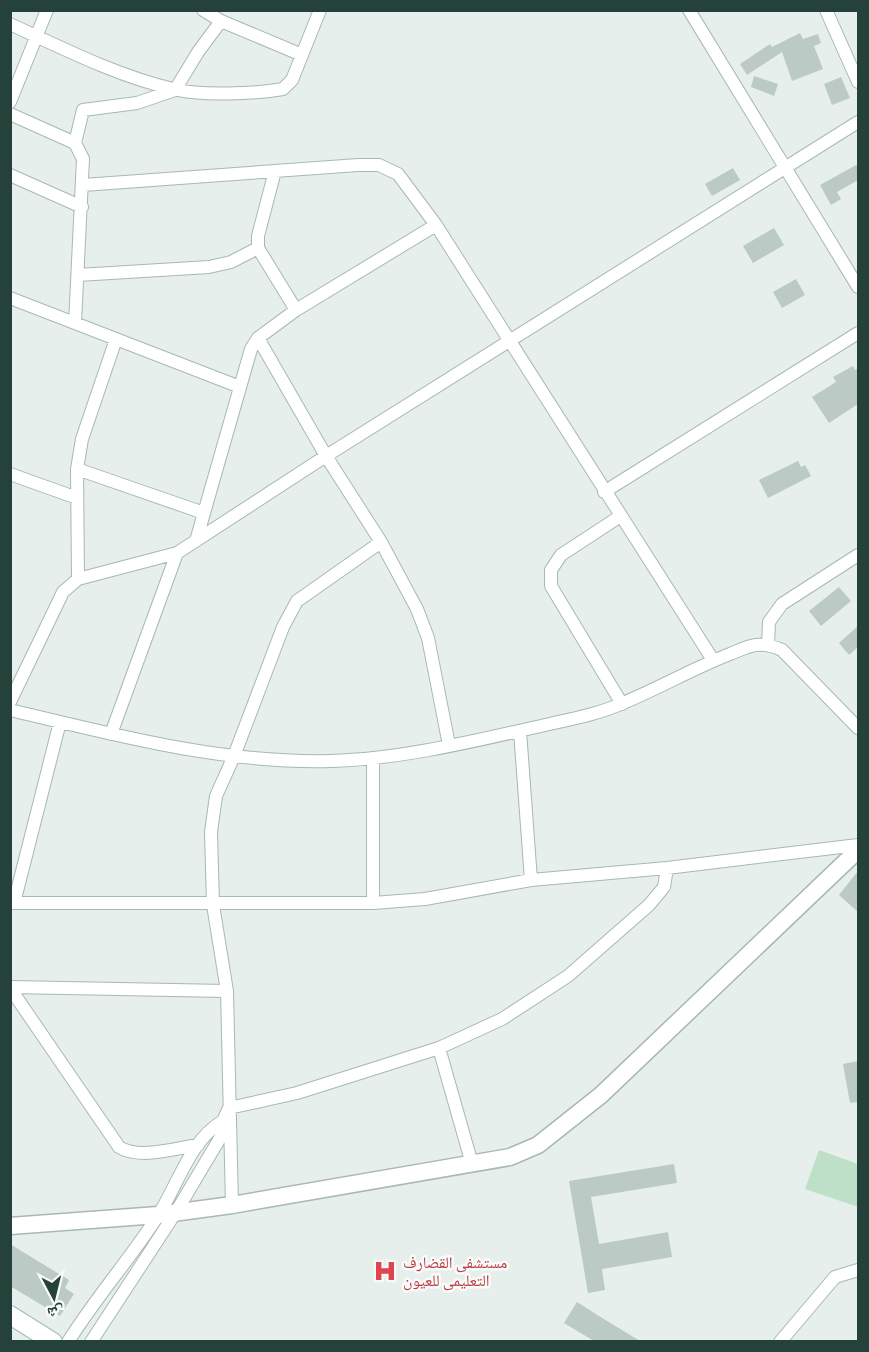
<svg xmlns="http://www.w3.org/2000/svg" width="869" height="1352" font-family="'Source Sans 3','Noto Naskh Arabic',sans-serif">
  <rect width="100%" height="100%" fill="#e6efeb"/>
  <path fill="#bfe0c8" d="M819 1150 858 1164V1207L805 1189Z"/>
  <path fill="#bbcac4" d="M800 33 803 39 818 34 821 43 814 46 823 69 792 81 782 52 747 75 740 64 770 44 772 47Z
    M754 76 778 84 774 96 751 87Z
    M841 77 850 98 832 105 824 84Z
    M858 164V180L837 192 841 199 831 205 820 185Z
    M733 168 740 180 712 196 705 184Z
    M774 228 784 245 753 263 743 246Z
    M796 279 805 295 782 308 773 292Z
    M853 366 855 370 858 368V404L829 423 812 397 836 382 833 377Z
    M798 461 801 467 805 465 811 476 768 498 759 480Z
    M839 587 851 601 821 626 809 611Z
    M858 626V647L849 655 839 643Z
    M858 871V912L839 895Z
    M858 1061V1102L850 1103 843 1064Z
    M674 1164 677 1183 591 1197 599 1244 668 1232 672 1257 602 1269 605 1290 588 1293 569 1181Z
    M10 1244 69 1280 65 1288 74 1294 60 1316 10 1286Z
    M577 1302 599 1316 640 1341H594L564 1323Z"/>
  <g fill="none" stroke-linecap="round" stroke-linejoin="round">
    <g stroke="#a8b8b2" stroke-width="14">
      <path id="minor" d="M203 10 221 21
        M689 10 858 287
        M826 10 858 82
        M10 24C62 48 117 76 173 89 201 96 254 94 283 89L292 80 302 55
        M10 102 47 10
        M10 114 75 143 83 159 75 323
        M75 143 83 110 137 103 175 90 198 52 221 21 302 55 320 10
        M275 171 258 236V248L296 310
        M10 175 82 207
        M83 185 358 165H379L398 174 436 225 713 660
        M436 225 296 310 258 338 326 456 381 542 417 609 428 638 449 745
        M78 275 209 267 231 262 258 248
        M10 298 240 387
        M77 469 204 513
        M10 474 77 498
        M604 492 858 333
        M619 517 561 555 551 570V586L622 704
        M196 541 251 349 258 338
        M78 579 77 469 82 439 116 339
        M768 645 769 622 782 604 858 555
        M10 702 63 592 78 579 177 553 326 456 858 122
        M10 710C115 735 223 764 331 761 405 759 482 739 554 723 577 718 601 713 623 703 659 688 694 668 730 654 738 651 747 646 756 645 766 644 773 646 782 650L858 728
        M520 731 531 880
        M111 734 177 553
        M373 758V903
        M10 903H373L425 899 531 880 667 868 858 845
        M14 903 60 722
        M10 987 227 991
        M10 988 119 1147C139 1160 176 1148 198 1145
        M439 1048 472 1164
        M232 1205 227 991 213 905 211 832 216 796 234 756 283 627 297 601 381 542
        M68 1342C96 1297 131 1258 159 1214 178 1184 191 1139 223 1121
        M91 1342 176 1212 223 1133V1121L229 1108 297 1093 439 1048 502 1019 568 976 649 905 664 887 667 868
        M780 1342 835 1277 858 1270"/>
    </g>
    <g stroke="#a8b8b2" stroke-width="19">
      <path id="tertiary" d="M10 1226 158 1215 232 1205 510 1157 538 1145 601 1095 858 850"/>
    </g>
    <g stroke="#a4bbb3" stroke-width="20">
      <path id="secondary" d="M10 1315 53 1342"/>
    </g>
    <use href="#minor" stroke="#fff" stroke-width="12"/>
    <use href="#tertiary" stroke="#fff" stroke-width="16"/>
    <use href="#secondary" stroke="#fff" stroke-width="18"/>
  </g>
  <defs>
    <g id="hospital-bare" transform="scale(1.8)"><path d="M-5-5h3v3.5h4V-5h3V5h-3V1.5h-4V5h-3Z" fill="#e0444e" stroke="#f7fbf9" stroke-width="2.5" paint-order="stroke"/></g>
  </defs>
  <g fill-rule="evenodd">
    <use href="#hospital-bare" x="385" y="1271"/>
  </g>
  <g text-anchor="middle" stroke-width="5" stroke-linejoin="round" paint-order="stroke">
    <g font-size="16" fill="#be3a42" stroke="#f7fbf9" text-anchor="start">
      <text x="403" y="1268">مستشفى القضارف<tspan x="403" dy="18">التعليمى للعيون</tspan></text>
    </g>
  </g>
  <rect width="869" height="1352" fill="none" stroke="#24423a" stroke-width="24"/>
  <g transform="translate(54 1298) rotate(173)" stroke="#f7fbf9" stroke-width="4.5" paint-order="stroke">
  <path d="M0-4.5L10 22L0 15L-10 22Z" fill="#24423a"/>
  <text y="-9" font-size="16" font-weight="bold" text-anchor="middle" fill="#24423a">ش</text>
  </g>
</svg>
